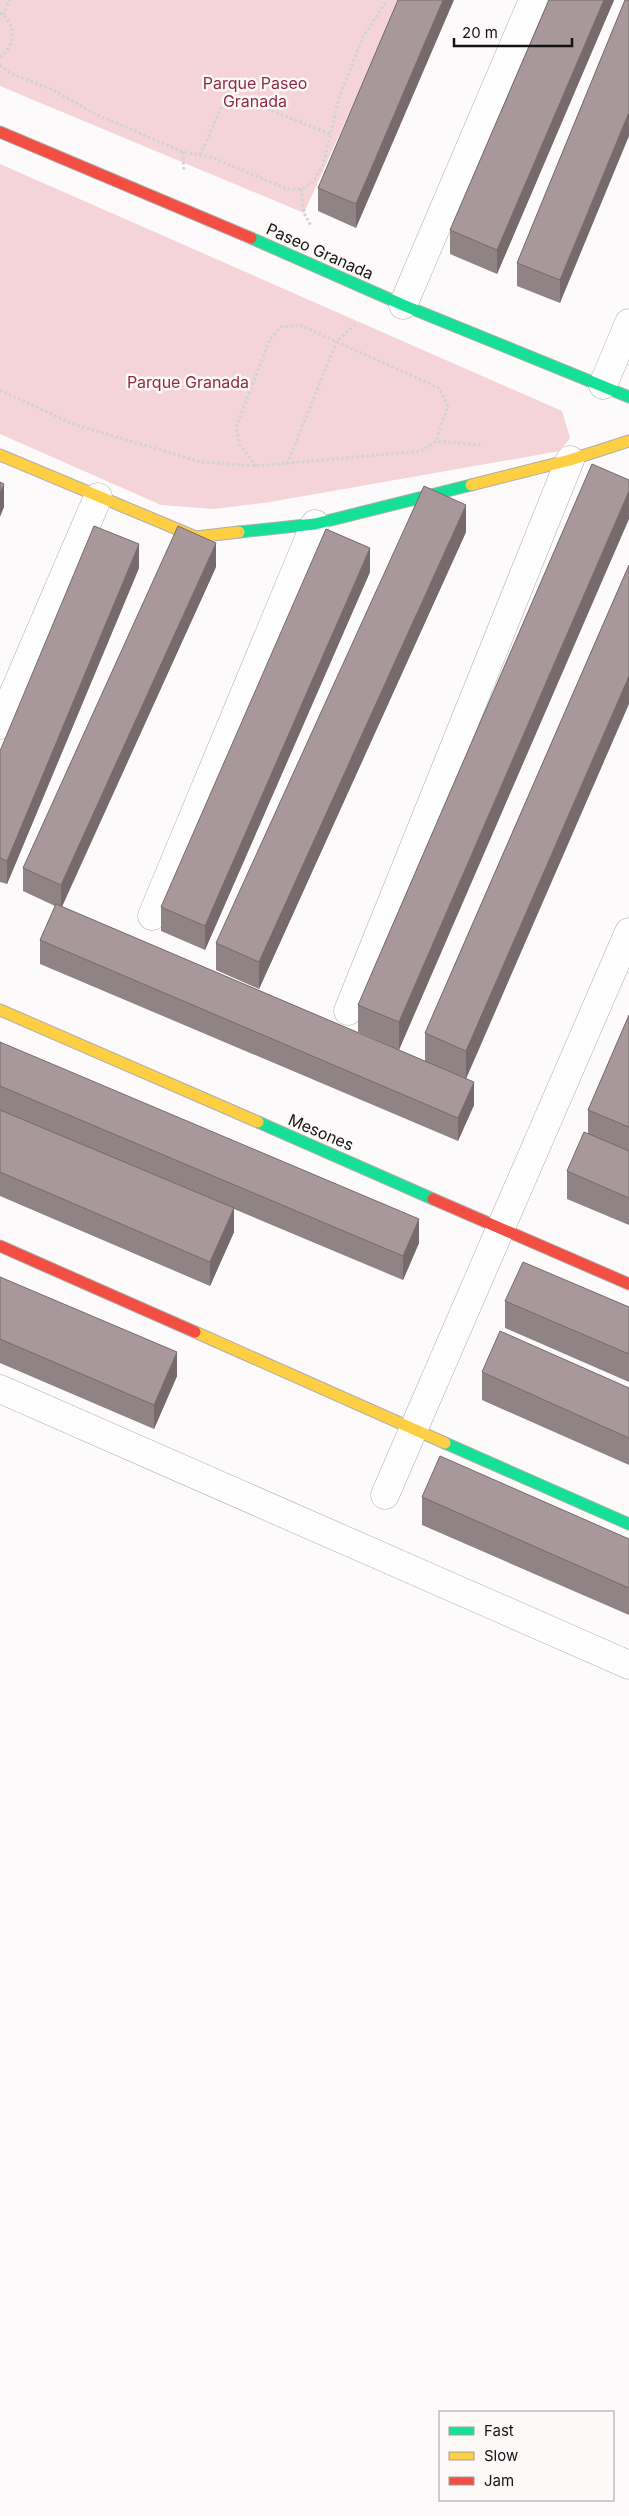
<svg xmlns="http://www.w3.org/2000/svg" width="629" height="2516" font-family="Inter,sans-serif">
  <rect width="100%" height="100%" fill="#fcfafa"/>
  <path fill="#f4d4d8" d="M0 0H400L304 213 0 86Z
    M0 164 562 411 570 438 560 451 270 502 214 509 161 505 0 434Z"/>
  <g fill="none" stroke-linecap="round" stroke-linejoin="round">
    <g stroke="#afaeae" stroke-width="29">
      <path id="street" d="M403 305 533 0
        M603 385 629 323
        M0 725 98 497
        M152 916 315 524
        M348 1011 570 460
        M0 1389 629 1665
        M385 1495 629 932"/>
    </g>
    <g stroke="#afaeae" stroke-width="13">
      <path id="fast" d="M251 238 403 305 629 397
        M239 532 315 524 471 485
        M258 1122 433 1199
        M445 1443 629 1524"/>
    </g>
    <g stroke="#afaeae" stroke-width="13">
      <path id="slow" d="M0 455 196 537 239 532
        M471 485 570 460 629 441
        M0 1010 258 1122
        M195 1332 445 1443"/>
    </g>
    <g stroke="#afaeae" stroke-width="13">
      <path id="jam" d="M0 132 251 238
        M433 1199 629 1284
        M0 1246 195 1332"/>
    </g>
    <path stroke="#d3d2d2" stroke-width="3" stroke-dasharray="2.5 2.5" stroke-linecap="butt" d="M0 13C18 24 15 46 0 57
      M3 15 10 0
      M0 65 10 73 53 90 95 114 183 152 211 157 287 189H301L313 182 323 165 339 98 363 37 387 0
      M183 152 184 171
      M200 155 228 93 330 134
      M301 189 304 213 311 226
      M0 390 73 424 201 462 256 466 421 451 436 441 482 445
      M287 464 337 341 357 323
      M256 466 240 445 236 427 270 339 281 327 300 325 439 388 448 406 436 441"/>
    <use href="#street" stroke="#fffefe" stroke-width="28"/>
    <use href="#fast" stroke="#16e098" stroke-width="11"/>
    <use href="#slow" stroke="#ffcf43" stroke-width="11"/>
    <use href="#jam" stroke="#f24e42" stroke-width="11"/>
  </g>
  <path fill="#908385" d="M398 0 356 228 318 211V188Z
    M549 0H614L497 274 450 254V230Z
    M625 0 560 303 517 286V263Z
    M592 464 399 1050 358 1032V1005Z
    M466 532 259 989 216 970V943Z
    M629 565 466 1078 474 1105 458 1141 40 964V940L55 906 23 891V868L216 567 62 907 425 1061V1033Z
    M139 568 7 884 0 882V751Z
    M370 572 205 950 161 931V907Z
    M629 1015V1225L567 1199V1171L588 1133V1110Z
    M0 1042 419 1243 403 1280 234 1209V1232L210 1286 0 1196V1110L111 1157 0 1110Z
    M0 1277 177 1376 154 1429 0 1363Z
    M505 1301 629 1307V1382L505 1328Z
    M482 1372 629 1388V1465L482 1400Z
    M422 1497 629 1539V1615L422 1525Z"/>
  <path fill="#766a6c" d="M443 0H454L356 228V204Z
    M604 0H614L497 274V250Z
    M629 112V136L560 303V280Z
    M4 484V507L0 517V493Z
    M629 491V519L399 1050V1022Z
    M466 505V532L259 989V962Z
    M216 543V567L61 908V885Z
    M139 544V568L7 884V861Z
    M370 548V572L205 950V926Z
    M629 676V704L466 1079V1051Z
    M474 1082V1105L458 1141V1118Z
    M234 1208V1232L210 1286V1262Z
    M419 1219V1243L403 1280V1256Z
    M177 1352V1376L154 1429V1405Z"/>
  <path fill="#a8989b" stroke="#766a6c" d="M398 0H443L356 204 318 188Z
    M549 0H604L497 250 450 230Z
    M625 0H629V112L560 280 517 263Z
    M592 464 629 480V491L399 1022 358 1005Z
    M0 482 4 484 0 493Z
    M424 486 466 505 259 962 216 943Z
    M94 526 139 544 7 861 0 858V751Z
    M178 526 216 543 61 885 23 868Z
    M326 529 370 548 205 926 161 907Z
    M629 565V676L466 1051 425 1033Z
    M56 904 474 1082 458 1118 40 940Z
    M629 1015V1127L588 1110Z
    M0 1042 419 1219 403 1256 0 1086Z
    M0 1110 234 1208 210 1262 0 1172Z
    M584 1132 629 1151V1198L567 1171Z
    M523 1262 629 1307V1354L505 1301Z
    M0 1277 177 1352 154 1405 0 1339Z
    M500 1331 629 1388V1438L482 1372Z
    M440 1456 629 1539V1588L422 1497Z"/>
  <g text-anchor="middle" stroke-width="5" stroke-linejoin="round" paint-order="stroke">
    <g font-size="16" fill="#912a44" stroke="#fdf9f9">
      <text x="255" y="89">Parque Paseo<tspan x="255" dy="18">Granada</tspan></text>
      <text x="188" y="388">Parque Granada</text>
    </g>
    <g font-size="16" fill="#141313" stroke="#fdf9f9">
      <text transform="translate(320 251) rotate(24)" y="6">Paseo Granada</text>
      <text transform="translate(321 1132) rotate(23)" y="6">Mesones</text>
    </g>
  </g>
  <rect x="439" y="2411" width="175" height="90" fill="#fdf9f9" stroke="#a09d9d"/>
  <rect x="449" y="2427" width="25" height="8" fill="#16e098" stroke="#a09d9d"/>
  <text x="484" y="2436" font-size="15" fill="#141313">Fast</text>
  <rect x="449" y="2452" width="25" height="8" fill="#ffcf43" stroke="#a09d9d"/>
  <text x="484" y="2461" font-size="15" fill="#141313">Slow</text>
  <rect x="449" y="2477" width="25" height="8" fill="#f24e42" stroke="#a09d9d"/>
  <text x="484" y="2486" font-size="15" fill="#141313">Jam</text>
  <path d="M454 38v8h118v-8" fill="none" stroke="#141313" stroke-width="2.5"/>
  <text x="462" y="38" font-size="15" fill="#141313" stroke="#fdf9f9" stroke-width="4" paint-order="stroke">20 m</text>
</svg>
